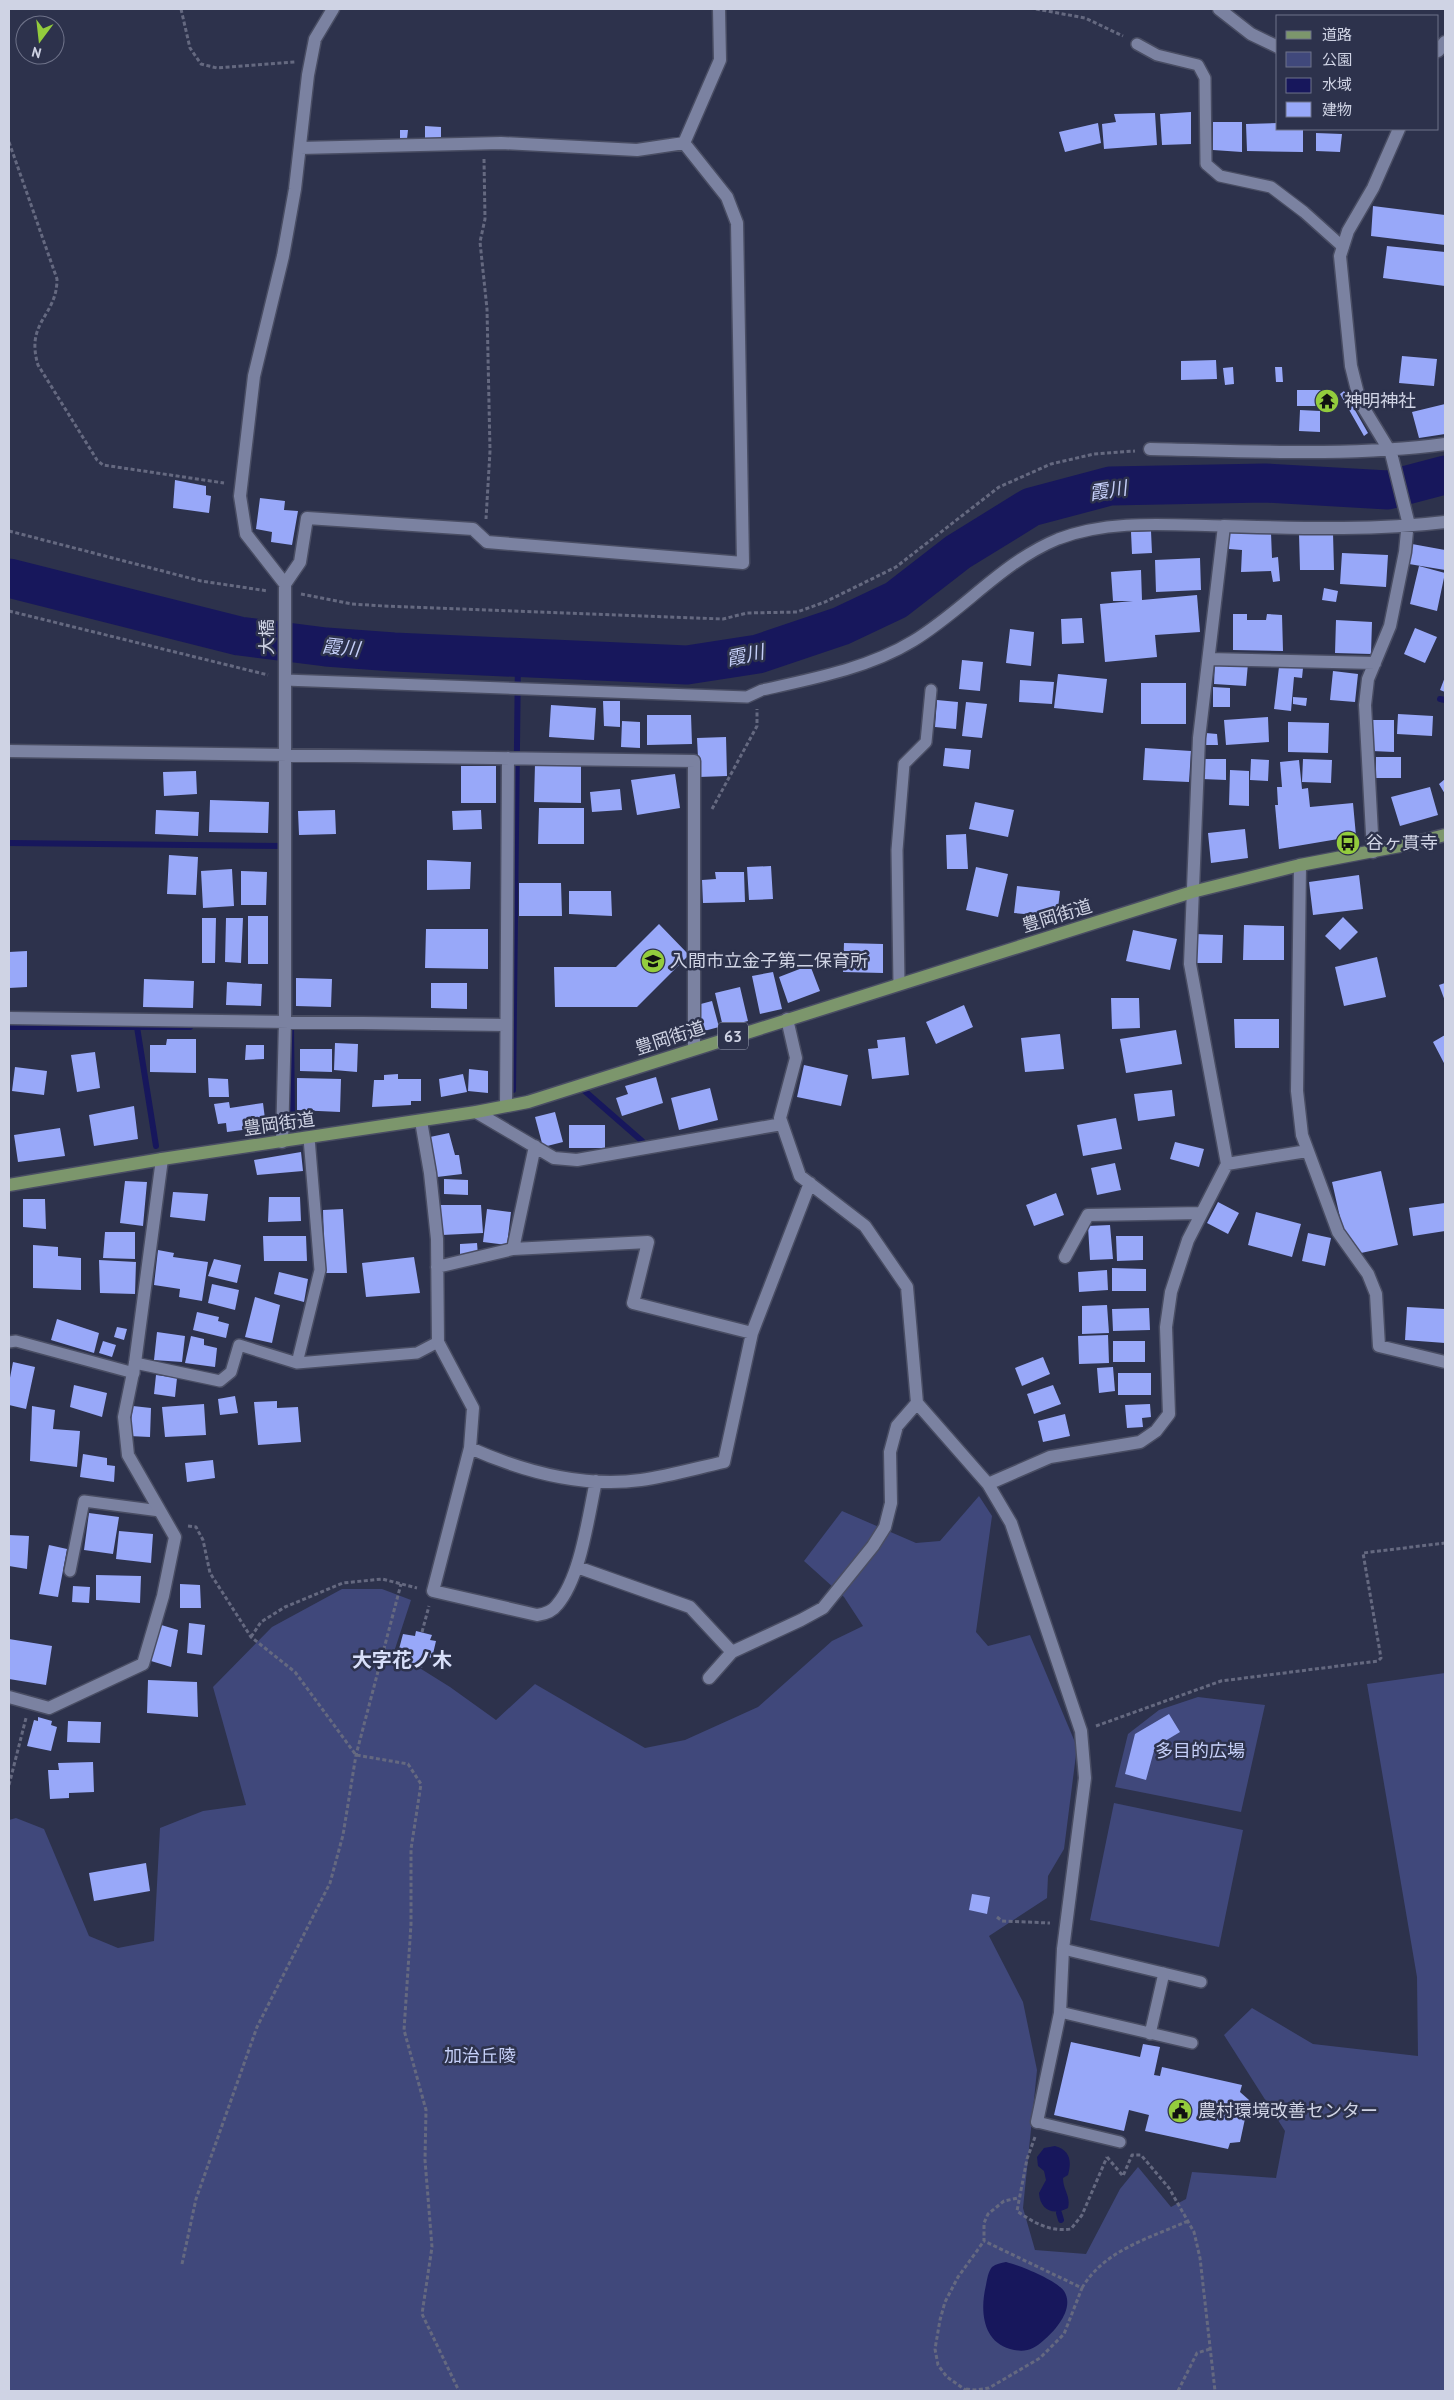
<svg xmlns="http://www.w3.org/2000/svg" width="1454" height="2400" font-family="'PT Sans','Noto Sans JP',sans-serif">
  <rect width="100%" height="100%" fill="#2d324c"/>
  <path fill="#40487b" d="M979 1496 992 1516 976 1632 988 1646 1030 1635 1077 1747 1064 1849 1048 1876 1047 1898 989 1936 1023 2002 1037 2070 1023 2208 1035 2250 1086 2254 1120 2189 1138 2167 1171 2207 1186 2199 1192 2172 1276 2178 1285 2131 1224 2035 1252 2008 1313 2044 1418 2056 1417 1977 1367 1684 1445 1673V2391H9V1820L16 1818 44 1829 89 1936 118 1948 154 1941 160 1828 203 1811 246 1805 213 1687 272 1627 342 1589H382L411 1600 394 1652 450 1687 496 1720 535 1684 645 1748 685 1740 758 1707 832 1641 863 1626 844 1597 804 1561 842 1511 916 1543 940 1541Z
    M1198 1697 1265 1705 1241 1812 1115 1787 1128 1734 1159 1710Z
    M1114 1803 1243 1830 1219 1947 1090 1920Z"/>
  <path fill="#17175c" d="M1055 2146C1070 2150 1072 2161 1068 2175L1063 2178C1063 2190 1071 2196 1068 2208 1053 2216 1040 2210 1039 2193L1046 2180 1044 2171 1038 2166 1037 2157 1044 2148Z
    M1006 2262C1019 2265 1056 2280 1064 2291 1075 2308 1056 2330 1044 2340 1033 2350 1025 2353 1010 2349 982 2341 980 2310 986 2285 987 2280 988 2272 992 2267 996 2264 1001 2263 1006 2262Z"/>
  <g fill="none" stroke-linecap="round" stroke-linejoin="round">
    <path stroke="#17175c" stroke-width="6" d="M1440 699 1445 700
      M9 843 285 846
      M9 1027H190
      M137 1027 156 1146
      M285 1027H291L292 1121
      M579 1086 642 1141
      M513 1090 518 658
      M1059 2213 1061 2220"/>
    <path stroke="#17175c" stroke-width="39" d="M9 578 239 636 326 647 394 652 687 665 758 654 841 626 896 600 958 552 1031 507 1110 486 1265 483 1388 490 1445 475"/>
  </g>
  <path fill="#98a8f9" d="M1191 112V144L1162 145 1160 114Z
    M1155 113 1157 145 1104 149 1102 124 1116 122 1114 114Z
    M1213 122H1242V152L1213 150Z
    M1098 123 1101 143 1065 152 1059 132Z
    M1278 123V129H1303V152L1247 151 1246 124Z
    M425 126 441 127V138L425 139Z
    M400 130H408L407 139H400Z
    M1316 133 1342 134 1340 152 1316 151Z
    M1373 206 1445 215V245L1371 236Z
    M1387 246 1445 252V286L1383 278Z
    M1402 356 1437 359 1434 386 1399 383Z
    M1216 360 1217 379 1181 380V361Z
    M1233 367 1234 384 1225 385 1223 368Z
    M1275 367H1282L1283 382H1276Z
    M1297 390H1323V406H1297Z
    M1344 391 1368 433 1364 436 1340 394Z
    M1445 404V434L1419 438 1412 412Z
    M1300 410 1320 411V432L1299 431Z
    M175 480 206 486V495L211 496 209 513 173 508Z
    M260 498 285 501 284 510 298 511 292 545 271 542 272 532 256 529Z
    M1151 531 1152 553 1132 554 1131 532Z
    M1228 533H1271L1272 558 1278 557 1280 581 1273 582 1271 571 1241 572 1242 550 1229 549Z
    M1333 533 1334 570H1300L1299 534Z
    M1412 544 1445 550V570L1409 564Z
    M1342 553 1388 555 1386 587 1340 584Z
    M1200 558 1201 590 1156 592 1155 560Z
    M1419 566 1445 573 1437 611 1410 604Z
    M1141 570 1142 600 1197 595 1200 632 1155 635 1157 657 1105 662 1100 604 1133 601H1113L1111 572Z
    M1324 588 1338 591 1336 602 1322 600Z
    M1233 614H1247V620H1266L1267 614 1282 615 1283 651 1233 650Z
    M1082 618 1084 643 1062 644 1061 619Z
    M1336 620 1372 622 1371 654 1335 653Z
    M1415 628 1437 637 1425 663 1404 654Z
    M1010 629 1034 632 1031 666 1006 663Z
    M962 660 983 662 980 691 959 689Z
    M1215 662 1248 663 1246 686 1214 684Z
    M1279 667 1303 668 1302 678 1294 677 1291 711 1274 709Z
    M1333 671 1358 674 1355 702 1330 700Z
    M1058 674 1107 679 1103 713 1054 708Z
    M1445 677V692L1440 690Z
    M1020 680 1054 682 1052 704 1019 702Z
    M1141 683H1186V724H1141Z
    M1213 687 1230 688V707H1213Z
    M1293 697 1307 698 1306 706 1293 704Z
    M937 700 958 702 956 729 935 727Z
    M603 701H620V727L604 726Z
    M966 702 987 704 982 738 962 736Z
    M551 705 596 708 594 740 549 737Z
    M1398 714 1433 716 1432 736 1397 734Z
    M647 715H691L692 744 647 745Z
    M1268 717 1269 742 1226 745 1224 720Z
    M1372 720H1394V752L1372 751Z
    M622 721 640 722V748L621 747Z
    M1288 722 1329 723 1328 753 1288 752Z
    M1206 733 1217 734 1218 745H1206Z
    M726 737 727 776 699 777 697 738Z
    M945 748 971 750 969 769 943 766Z
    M1145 748 1191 751 1189 782 1143 780Z
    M1376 757H1401V778H1376Z
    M1202 759H1226V780L1202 779Z
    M1251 759 1269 760 1268 781 1250 780Z
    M1303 759 1332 760 1331 783 1302 782Z
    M1299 760 1302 789 1308 788 1310 807 1353 803 1356 836 1279 849 1275 805H1278L1277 787H1282L1280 762Z
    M535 764 581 765V803L534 802Z
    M461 766H496V803H461Z
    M1230 770 1249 771V806L1229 805Z
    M196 771 197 794 164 796 163 772Z
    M675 774 680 808 637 815 631 780Z
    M1445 779V794L1439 784Z
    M1430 787 1438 815 1400 826 1391 797Z
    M620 789 622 810 592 812 590 792Z
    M210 800 269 802 268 833 209 832Z
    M975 802 1014 810 1008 837 969 829Z
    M539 808H584V844H538Z
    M156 810 199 812 198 836 155 834Z
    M335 810 336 834 299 835 298 811Z
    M481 810 482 829 453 830 452 811Z
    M1245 829 1248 858 1211 863 1208 833Z
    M966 834 968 869H947L946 835Z
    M169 855 198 857 196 895 167 894Z
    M427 860 471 862 470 889 427 890Z
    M771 866 773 899 749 900 747 867Z
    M976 867 1008 874 998 917 966 910Z
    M232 869 234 906 203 908 201 871Z
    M241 871 267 872 266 905H241Z
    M715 872H744L745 902 703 903 702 880 716 879Z
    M1359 875 1363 909 1313 915 1309 882Z
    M519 883H561L562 916H519Z
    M1017 886 1060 891 1057 917 1014 913Z
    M569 891H611L612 916 569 914Z
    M248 916H268V964H248Z
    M1343 917 1358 932 1340 950 1325 936Z
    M202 918H216L215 963H202Z
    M226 918H243L241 963 225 962Z
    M659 924 689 955 637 1007H555L554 967H616Z
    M1244 925 1284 926V960H1243Z
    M426 929H488V969L425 968Z
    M1133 930 1177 939 1170 970 1126 961Z
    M1195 934 1223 935 1222 963H1195Z
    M844 943 883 944V973L843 972Z
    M27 951V987L9 988V952Z
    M1377 957 1386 997 1344 1006 1335 967Z
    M810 965 820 991 788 1003 779 977Z
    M773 972 782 1009 760 1014 752 976Z
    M296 978 332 979 331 1007 296 1006Z
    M144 979 194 981 193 1008 143 1007Z
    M227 982 262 984 261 1006 226 1005Z
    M431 983H467V1009L431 1008Z
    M1445 983V1001L1439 985Z
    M740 987 748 1021 723 1027 715 993Z
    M1111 998H1139L1140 1028 1112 1029Z
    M712 1001 719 1027 704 1031 697 1005Z
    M964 1005 973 1027 936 1044 926 1022Z
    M1234 1019H1279V1048H1235Z
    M1176 1030 1182 1064 1126 1073 1120 1039Z
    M1060 1034 1064 1069 1025 1072 1021 1038Z
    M1445 1035V1065L1433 1042Z
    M905 1037 909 1075 872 1079 868 1049 878 1048 877 1040Z
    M167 1039H196V1073L150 1072V1045H166Z
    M335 1043 358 1044 357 1072 334 1070Z
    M246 1045H264V1059L245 1060Z
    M300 1049H332V1072L300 1071Z
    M95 1052 100 1088 77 1092 71 1055Z
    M804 1065 848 1075 841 1106 797 1097Z
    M15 1067 47 1071 44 1095 12 1091Z
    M469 1069 488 1071V1093L468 1091Z
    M398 1074V1079H421V1101H411V1105L372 1107 374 1080H384V1075Z
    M463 1074 467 1092 441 1097 439 1079Z
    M656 1077 663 1103 622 1116 616 1098 628 1094 625 1086Z
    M208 1078 228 1079 229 1097H209Z
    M297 1078 341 1079 340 1112 297 1110Z
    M710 1088 718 1120 679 1130 671 1098Z
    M1172 1090 1175 1116 1138 1121 1134 1094Z
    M229 1102 230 1108 263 1103 266 1127 227 1132 226 1123 218 1124 214 1104Z
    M134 1106 138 1139 94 1146 89 1115Z
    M555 1112 563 1142 543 1147 535 1117Z
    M1116 1118 1122 1149 1083 1156 1077 1125Z
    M569 1125H605V1148H569Z
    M60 1128 65 1156 18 1162 14 1135Z
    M449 1133 455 1155H459L462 1174 437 1177 430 1137Z
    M1175 1142 1204 1149 1199 1167 1170 1159Z
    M301 1152 303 1171 257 1175 254 1160Z
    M1115 1163 1121 1190 1097 1195 1091 1168Z
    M1381 1171 1398 1245 1361 1253 1342 1226 1332 1182Z
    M444 1179 468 1180V1195L444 1194Z
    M125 1181 147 1182 143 1226 120 1223Z
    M173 1192 208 1194 205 1221 170 1217Z
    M1056 1193 1064 1215 1034 1226 1026 1205Z
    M269 1197H300L301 1221 268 1222Z
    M23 1199H45L46 1229 23 1227Z
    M1218 1202 1239 1213 1228 1234 1207 1223Z
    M1445 1203V1231L1413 1236 1409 1208Z
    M440 1205H481L483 1233 442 1235Z
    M343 1209 347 1273H325L323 1210Z
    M487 1209 511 1212 507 1245 483 1242Z
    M1256 1212 1301 1224 1292 1257 1248 1245Z
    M1110 1225 1113 1259 1090 1260 1088 1226Z
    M105 1232H135V1259L103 1258Z
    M1308 1233 1331 1238 1325 1266 1302 1261Z
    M263 1236H306L307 1261H264Z
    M1116 1236H1143V1260L1117 1261Z
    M477 1243 478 1255H460V1244Z
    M33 1245 58 1247V1256L81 1258V1290L33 1288Z
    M158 1250 174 1253 173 1257 208 1262 202 1301 179 1297 180 1289 154 1285Z
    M414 1257 420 1293 366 1297 362 1263Z
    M214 1259 241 1265 237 1283 208 1276Z
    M99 1260 136 1262 135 1294 100 1293Z
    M1112 1268 1146 1269V1291H1112Z
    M1107 1270 1108 1290 1079 1292 1078 1272Z
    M279 1272 308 1279 304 1302 274 1294Z
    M212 1284 239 1290 235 1310 208 1303Z
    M255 1297 280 1305 272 1343 245 1337Z
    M1107 1305 1109 1333 1082 1334V1306Z
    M1407 1307 1445 1309V1343L1405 1340Z
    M1149 1308 1150 1330 1113 1331 1112 1309Z
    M197 1312 219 1317 218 1321 229 1324 226 1338 193 1330Z
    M57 1319 99 1333 94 1353 51 1340Z
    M117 1327 127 1329 124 1340 114 1337Z
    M157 1332 185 1336 182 1362 154 1360Z
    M1108 1335 1109 1363 1079 1364 1078 1336Z
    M191 1336 204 1339V1345L217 1348 215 1367 185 1363Z
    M103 1341 116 1345 112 1357 99 1353Z
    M1113 1341H1145V1362H1113Z
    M1043 1357 1050 1374 1022 1386 1015 1368Z
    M13 1362 35 1367 26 1409 9 1405V1383Z
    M1113 1367 1115 1391 1099 1393 1097 1368Z
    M1118 1373H1151V1395H1118Z
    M156 1375 177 1378 175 1397 154 1394Z
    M74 1385 107 1393 102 1417 70 1407Z
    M1053 1385 1061 1404 1034 1414 1027 1394Z
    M235 1396 238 1413 220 1415 218 1399Z
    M277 1401V1408L298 1407 301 1442 258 1445 254 1402Z
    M204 1404 206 1435 165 1437 162 1407Z
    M1150 1404 1151 1417 1142 1418 1143 1427 1127 1428 1125 1405Z
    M32 1406 55 1410 53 1429 80 1431 77 1467 30 1461Z
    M133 1406 151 1408 150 1437 129 1436Z
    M1065 1414 1070 1436 1043 1442 1038 1421Z
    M83 1454 107 1458V1465L115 1466 114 1482 80 1477Z
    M213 1460 215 1478 187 1482 185 1463Z
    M89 1513 119 1517 113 1554 84 1550Z
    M119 1531 153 1534 151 1563 116 1559Z
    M9 1535 29 1536 27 1569 9 1566Z
    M49 1545 67 1549 58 1597 39 1594Z
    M96 1575 141 1576 140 1603 96 1600Z
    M180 1584 200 1585 201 1608H180Z
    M73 1586 90 1587 89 1603 72 1602Z
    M189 1623 205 1625 202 1655 187 1653Z
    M158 1624 178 1630 171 1667 151 1661Z
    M416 1631 432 1635 430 1640 436 1641 432 1658 424 1656 422 1668 409 1665 412 1653 399 1649 403 1634 415 1636Z
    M9 1639 52 1646 46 1685 9 1679Z
    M148 1680 197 1682 198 1717 147 1713Z
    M1169 1714 1180 1732 1155 1747 1146 1780 1125 1774 1135 1734Z
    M38 1717 52 1721 51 1725 57 1727 51 1751 27 1746 34 1720 38 1721Z
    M68 1721 101 1722 100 1743 67 1742Z
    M93 1762 94 1792 69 1793V1798L50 1799 48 1770H59L58 1763Z
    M146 1863 150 1891 94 1901 89 1873Z
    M972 1894 990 1897 987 1914 969 1910Z
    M1071 2042 1140 2057 1143 2044 1160 2047 1154 2075 1160 2076 1162 2067 1242 2085 1240 2092 1249 2100 1240 2142 1230 2143 1228 2149 1145 2131 1149 2115 1129 2110 1124 2131 1054 2115Z"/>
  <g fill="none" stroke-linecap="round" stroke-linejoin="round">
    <g stroke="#494d63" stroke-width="14">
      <path id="service" d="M1137 44 1157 55 1198 65 1205 78 1206 164 1220 176 1271 187 1304 212 1343 247
        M285 680 747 697 762 690C812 679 869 668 913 641 964 610 1002 562 1058 539 1110 519 1169 525 1224 526
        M899 984 897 850 904 764 926 742 931 690
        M309 1138 320 1270 297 1363 417 1353 438 1342
        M9 1342 16 1341 134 1373
        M135 1363 220 1381 231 1372 239 1345 297 1363
        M70 1571 84 1501 160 1511
        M1063 1949 1201 1982
        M1060 2012 1192 2043
        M1150 2034 1164 1973
        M1037 2122 1120 2142"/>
    </g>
    <g stroke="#494d63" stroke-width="15">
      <path id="minor" d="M1219 9 1251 34 1278 47
        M1438 51 1445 42
        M300 148 501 143 637 150 684 143
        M1150 449C1248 451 1348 457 1445 444
        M285 584 300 562 307 518 473 529 487 542 743 563 737 223 727 197 684 143 720 60 719 9
        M1209 659 1375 663
        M9 751 694 761V1049
        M1373 852 1365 705 1368 679 1390 626 1405 552 1408 521 1391 453 1360 402 1351 366 1340 256 1348 231 1373 188 1399 129
        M1300 865 1297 1091 1302 1135 1338 1232 1368 1274 1376 1294 1379 1346 1445 1362
        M9 1018 506 1025
        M787 1019 796 1058 780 1118 800 1176 865 1226 907 1287 917 1403 988 1484 1011 1523 1081 1731 1085 1778 1063 1949 1060 2013 1037 2122
        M506 1106 508 758
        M476 1112 554 1158 577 1160 782 1124
        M421 1121 430 1173 437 1239 438 1342 473 1408 470 1448 433 1591 537 1615C545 1614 552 1612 557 1605 581 1577 588 1517 596 1481
        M282 1142 285 1021V584L246 534 240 496 254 376 283 256 295 189 308 75 315 39 333 9
        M1227 1164 1307 1151
        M513 1249 535 1146
        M1065 1257 1088 1215 1202 1213
        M437 1267 513 1249 648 1242 633 1303 752 1333
        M470 1448C524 1472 582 1488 641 1480 669 1476 697 1468 724 1462L752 1333 810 1183
        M988 1484 1050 1457 1140 1442 1156 1431 1169 1414 1166 1327 1171 1292 1188 1240 1227 1164 1190 964 1199 738 1224 526C1298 528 1371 531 1445 522
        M577 1567 690 1607 732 1652
        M709 1678 732 1652 801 1620 823 1608 873 1546 885 1527 891 1503 890 1452 897 1426 917 1403
        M9 1697 49 1708 143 1664 163 1596 175 1537 128 1455 124 1417 135 1363 162 1159"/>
    </g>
    <g stroke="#494d63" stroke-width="15">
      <path id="primary" d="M9 1185 162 1159 476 1112 528 1102 1192 892 1300 865 1405 845 1445 835"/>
    </g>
    <path stroke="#656980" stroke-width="3" stroke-dasharray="4 2.5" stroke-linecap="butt" d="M181 9 190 48 201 64 217 68 295 62
      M1036 9 1085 18 1123 36
      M9 142 57 279C57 317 25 321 38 365L97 460 103 465 224 483
      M484 159 485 219 480 242 487 309 490 451 486 519
      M9 531 201 581 268 591
      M301 594 352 604 384 606 723 619 747 613 797 612 825 602 896 567 999 487 1051 464 1094 454 1135 451
      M9 611 268 675
      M712 809 757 726V709
      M188 1526 196 1527 203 1540 210 1573 251 1637 295 1672 356 1755 408 1764 421 1784 411 1849V1924L404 2030 426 2110 425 2160 432 2247 422 2314 459 2391
      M422 1632 429 1606
      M251 1637 261 1622 285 1607 343 1583 382 1579 417 1588
      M1096 1726 1221 1681 1378 1661 1381 1658 1363 1553 1445 1543
      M9 1785 26 1718
      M997 1917 1002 1921 1050 1923
      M1035 2137 1027 2159 1017 2211C1034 2223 1050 2232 1071 2229L1082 2215 1107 2157
      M1107 2157 1123 2176 1132 2155H1141L1169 2188 1194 2232 1200 2258 1215 2391
      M182 2264 196 2199 257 2027 330 1883 343 1835 356 1755 401 1584
      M1082 2288C1104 2250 1150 2238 1188 2221
      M966 2389 975 2390 989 2388 1040 2358 1064 2334 1082 2288 984 2241
      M967 2391 947 2377 938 2365 935 2349 940 2320 945 2302 958 2277 984 2241V2223L988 2214 1004 2201 1018 2198
      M1178 2391 1197 2353 1210 2349"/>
    <use href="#service" stroke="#7b82a1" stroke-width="11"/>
    <use href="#minor" stroke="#7b82a1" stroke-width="12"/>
    <use href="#primary" stroke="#7c966c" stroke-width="12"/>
  </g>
  <defs>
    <g id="temple-disc" transform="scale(1.25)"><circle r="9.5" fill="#93cc3d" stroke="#2d324c"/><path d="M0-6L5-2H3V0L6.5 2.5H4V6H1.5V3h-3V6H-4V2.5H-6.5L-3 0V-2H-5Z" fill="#111"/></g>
    <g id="bus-disc" transform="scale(1.25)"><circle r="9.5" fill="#93cc3d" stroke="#2d324c"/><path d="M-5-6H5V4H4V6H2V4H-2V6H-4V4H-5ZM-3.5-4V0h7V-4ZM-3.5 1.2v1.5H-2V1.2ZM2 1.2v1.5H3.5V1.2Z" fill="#111"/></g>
    <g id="school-disc" transform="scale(1.25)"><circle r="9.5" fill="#93cc3d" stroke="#2d324c"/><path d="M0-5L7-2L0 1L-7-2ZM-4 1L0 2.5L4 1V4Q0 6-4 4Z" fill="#111"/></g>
    <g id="civic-disc" transform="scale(1.25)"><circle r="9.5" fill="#93cc3d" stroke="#2d324c"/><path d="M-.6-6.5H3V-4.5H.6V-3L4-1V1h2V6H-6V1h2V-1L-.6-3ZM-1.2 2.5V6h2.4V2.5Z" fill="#111"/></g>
  </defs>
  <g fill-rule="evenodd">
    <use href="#temple-disc" x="1327" y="401"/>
    <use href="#bus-disc" x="1348" y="843"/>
    <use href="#school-disc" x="653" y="961"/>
    <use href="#civic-disc" x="1180" y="2111"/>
  </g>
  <g text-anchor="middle" stroke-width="5" stroke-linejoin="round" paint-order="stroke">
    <rect fill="#2d324c" stroke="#9ea3b6" stroke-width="1" x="718" y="1022.5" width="30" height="27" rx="4"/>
    <g font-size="16" font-weight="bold" fill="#cfd3e4">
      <text x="733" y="1042">63</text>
    </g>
    <g font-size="18" fill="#cfd3e4" stroke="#2d324c" text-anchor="start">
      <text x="1344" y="407">神明神社</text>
      <text x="1366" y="849">谷ヶ貫寺</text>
      <text x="670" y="967">入間市立金子第二保育所</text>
      <text x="1198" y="2117">農村環境改善センター</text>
    </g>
    <g font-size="18" fill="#cfd3e4" stroke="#2d324c">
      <text transform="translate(267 637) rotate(-90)" y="6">大橋</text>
      <text transform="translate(1057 916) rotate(-17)" y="6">豊岡街道</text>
      <text transform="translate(670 1038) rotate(-18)" y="6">豊岡街道</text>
      <text transform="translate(279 1124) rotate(-8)" y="6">豊岡街道</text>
    </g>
    <g font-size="18" fill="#c5cff8" stroke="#2d324c">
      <text x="1200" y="1757">多目的広場</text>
      <text x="480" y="2062">加治丘陵</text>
    </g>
    <g font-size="19" font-style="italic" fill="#c5cff9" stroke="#2d324c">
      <text transform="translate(1108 490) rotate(-9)" y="7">霞川</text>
      <text transform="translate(341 647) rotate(6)" y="7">霞川</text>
      <text transform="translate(745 655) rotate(-12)" y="7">霞川</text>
    </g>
    <g font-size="20" font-weight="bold" fill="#d8dffa" stroke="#2d324c">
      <text x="402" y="1667">大字花ノ木</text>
    </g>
  </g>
  <rect width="1454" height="2400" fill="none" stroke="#cfd3e4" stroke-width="20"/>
  <rect x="1276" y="15" width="162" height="115" fill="#2d324c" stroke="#6e7289"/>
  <rect x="1286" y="31" width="25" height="8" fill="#7c966c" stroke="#6e7289"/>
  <text x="1322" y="40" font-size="15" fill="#cfd3e4">道路</text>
  <rect x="1286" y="52" width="25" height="15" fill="#40487b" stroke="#6e7289"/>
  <text x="1322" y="65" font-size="15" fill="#cfd3e4">公園</text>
  <rect x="1286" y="78" width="25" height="15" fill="#17175c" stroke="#6e7289"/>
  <text x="1322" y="90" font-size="15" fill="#cfd3e4">水域</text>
  <rect x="1286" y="102" width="25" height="15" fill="#98a8f9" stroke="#6e7289"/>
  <text x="1322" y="115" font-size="15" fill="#cfd3e4">建物</text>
  <g transform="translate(40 40) rotate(195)"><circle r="24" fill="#2d324c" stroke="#6e7289"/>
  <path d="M0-4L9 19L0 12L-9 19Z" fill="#93cc3d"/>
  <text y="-8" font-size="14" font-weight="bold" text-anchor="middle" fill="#cfd3e4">N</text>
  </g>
</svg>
